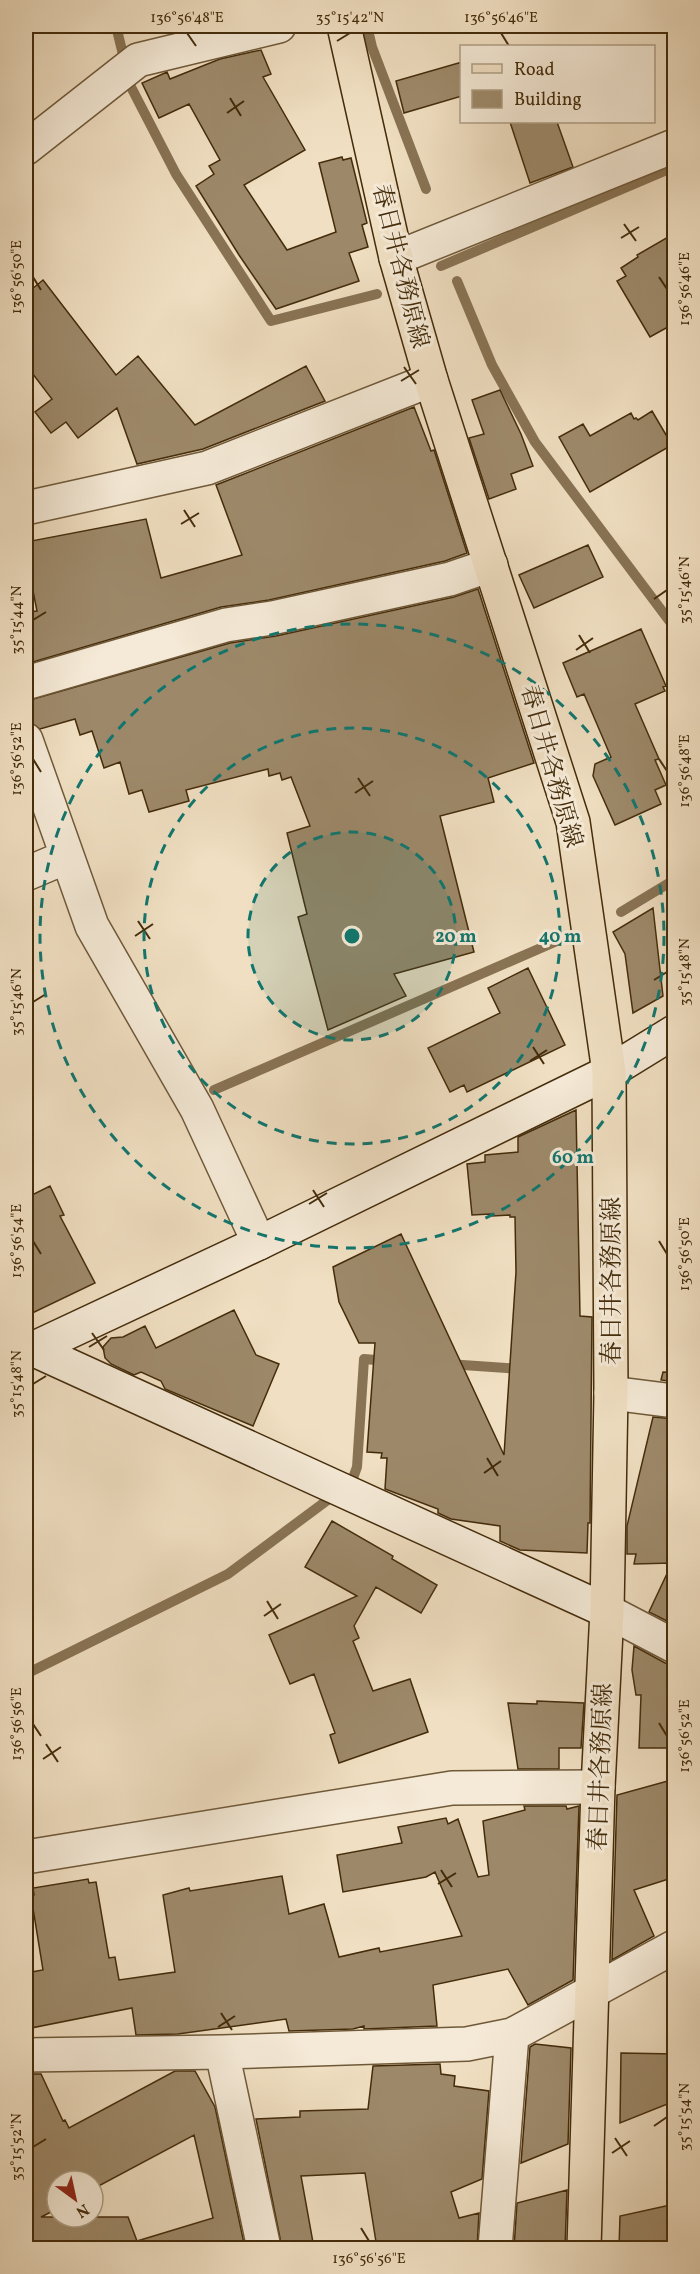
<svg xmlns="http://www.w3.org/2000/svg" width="700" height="2274" font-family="Vollkorn,'Noto Serif JP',serif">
  <rect width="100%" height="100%" fill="#f0dfc2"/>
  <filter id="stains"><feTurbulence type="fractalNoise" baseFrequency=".00333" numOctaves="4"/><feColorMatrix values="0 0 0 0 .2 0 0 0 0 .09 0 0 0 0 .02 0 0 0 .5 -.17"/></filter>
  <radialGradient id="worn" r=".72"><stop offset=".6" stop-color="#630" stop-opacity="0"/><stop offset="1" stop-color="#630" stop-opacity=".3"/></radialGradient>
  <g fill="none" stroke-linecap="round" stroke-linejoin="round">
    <path stroke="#887354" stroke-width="10" d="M116 26 131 87 176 174 271 321 377 294
      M367 26 372 47 426 189
      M441 266 674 167
      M457 281 492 365 535 442 674 627
      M621 912 674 880
      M214 1090 557 941
      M448 1364 522 1369
      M353 1478 357 1467 364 1359 388 1361
      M26 1674 228 1574 329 1499"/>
  </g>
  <path fill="#9d896a" stroke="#442c0b" stroke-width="1.5" fill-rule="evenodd" d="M261 50 271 74 263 77 305 150 244 185 287 250 336 232 319 163 342 157 343 160 351 158 367 223 362 225 368 247 349 253 359 281 276 309 239 255 196 186 214 174 209 166 220 160 189 104 159 118 142 83 167 72 170 79 220 59Z
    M462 62V96L404 113 396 81Z
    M510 122H557L573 167 530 183Z
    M675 233V323L650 337 617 281 626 276 621 268 638 257 637 255Z
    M43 280 116 375 138 356 195 425 306 366 325 401 203 449 137 464 117 408 78 438 66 422 51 433 35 412 52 399 26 365V294Z
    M500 390 521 434 533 466 511 474 516 489 489 499 469 438 484 434 472 400Z
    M414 407 431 451 434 450 467 553 445 561 269 600 221 607 26 664V612L37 611 26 555V542L146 519 161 578 242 555 216 485Z
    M652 411 672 445 590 492 559 437 583 424 590 436 631 413 634 419 636 418 638 420Z
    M588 545 603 577 534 608 519 575Z
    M478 589 534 763 488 778 494 802 440 816 474 952 394 974 406 996 328 1030 298 917 307 914 287 833 310 826 291 777 282 780 280 773 269 776 268 769 186 790 189 801 149 812 142 790 129 794 120 762 104 768 92 731 80 735 75 719 40 729 30 722H26V701L230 643 276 636 454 597Z
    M641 629 666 686 663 687 665 691 635 704 659 759 655 760 666 785 655 790 661 804 615 825 593 776 595 764 611 757 584 694 577 697 563 663Z
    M653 908 663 996 633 1013 625 954 613 932Z
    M528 968 565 1045 467 1092 464 1085 450 1092 428 1048 500 1013 488 988Z
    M576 1110 580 1316 592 1317 590 1523H588L587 1553 520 1550 500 1541V1526L451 1519 438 1513V1509L385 1489 387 1458H381L382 1453 367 1452 375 1343H359L339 1302 333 1267 401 1234 504 1455 516 1272 515 1217H510V1215L492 1216 491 1214 472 1215 467 1164 485 1162V1155L518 1152V1137Z
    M50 1186 64 1215 60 1216 95 1283 26 1316V1198Z
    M234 1310 256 1355 279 1364 253 1426 165 1389 161 1381 141 1372 134 1375 111 1364 105 1358 103 1347 111 1338 123 1337 145 1326 156 1348Z
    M663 1372 675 1373V1382L661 1380Z
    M653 1417 675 1419V1625L649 1612 672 1563 634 1564 636 1554H627V1526Z
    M332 1521 393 1556 392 1559 437 1585 421 1613 376 1587 354 1626 359 1638 353 1641 373 1691 410 1679 428 1732 339 1763 330 1735 335 1733 314 1674 290 1684 269 1635 357 1596 305 1567Z
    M634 1646 665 1663 675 1665V1748H639L641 1695H636L632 1670Z
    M537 1701 584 1703 581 1748H559V1769H518L508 1703 537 1704Z
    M675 1779V1877L634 1890 654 1936 612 1960 617 1795Z
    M524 1806H566L567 1809 579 1806 573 1980 528 2005 508 1969 433 1985 437 2026 364 2029V2026L353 2029 289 2031 286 2019 178 2034 136 2035 132 2008 26 2029V1973L43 1970 31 1896 34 1895 33 1888 88 1879 89 1883 96 1882 109 1958 115 1957 119 1980 175 1972 163 1895 189 1888 190 1891 282 1876 289 1914 324 1904 339 1957 379 1948 380 1952 462 1936 435 1872 426 1877 343 1892 337 1855 402 1843 398 1827 446 1818 448 1824 458 1819 478 1877 489 1875 483 1821 525 1810Z
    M535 2044 571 2048 568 2144 521 2163 530 2047Z
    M621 2053 675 2054V2101L620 2123Z
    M440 2064 441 2074 455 2076 454 2086 489 2091 482 2179 451 2192 459 2218 479 2213 477 2248H377L365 2173 301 2176 314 2248H282L256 2119 300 2117V2111L368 2109 373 2066Z
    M175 2071H195L215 2107 245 2248H26V2074H41L63 2121 65 2120 69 2128ZM194 2135 213 2218 137 2241 128 2217H41L57 2209V2181H93V2189Z
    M567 2190 565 2248H514L517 2203Z
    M675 2204V2248H619L620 2216Z"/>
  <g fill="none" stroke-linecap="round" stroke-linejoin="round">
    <g stroke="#6f5939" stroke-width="36">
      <path id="street" d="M26 148 138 60 279 26
        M396 258 674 146
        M26 508 207 468 431 380
        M26 683 226 625 272 618 450 579 491 565
        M26 740 92 926 197 1109 259 1243
        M26 874 66 857
        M611 1393 674 1401
        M607 1611 674 1646
        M26 1857 452 1788 598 1787
        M222 2052 264 2248
        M26 2055 222 2052 467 2044 512 2035 674 1947
        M495 2248 512 2035"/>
    </g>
    <g stroke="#442c0b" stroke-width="36">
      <path id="secondary" d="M26 1346 607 1611
        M26 1352 259 1243 609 1072 674 1032"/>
    </g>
    <g stroke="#442c0b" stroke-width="36">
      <path id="primary" d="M344 26 396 258 431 380 573 822 609 1072 611 1393 607 1611 598 1787 584 2248"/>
    </g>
    <use href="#street" stroke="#f5ead7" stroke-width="33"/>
    <use href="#secondary" stroke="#f5ead7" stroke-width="33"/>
    <use href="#primary" stroke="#f0dfc2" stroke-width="33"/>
  </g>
  <path fill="none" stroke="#442c0b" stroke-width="2" d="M187 33 196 46M501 33 509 46M337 41 350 33M230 98 241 116M227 113 244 101M624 224 636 241M621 238 639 227M33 277 41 290M659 277 667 289M404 367 416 384M401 381 419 370M184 510 195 527M181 524 199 513M654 599 667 590M33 620 46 612M579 635 590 653M576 650 593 638M33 759 41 772M659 759 667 771M358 778 370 796M355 793 373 781M138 921 150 939M135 936 153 924M654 980 667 972M33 1002 46 994M533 1047 544 1064M530 1061 547 1050M313 1190 324 1207M309 1204 327 1193M33 1241 41 1254M659 1241 667 1254M92 1333 104 1350M89 1347 107 1336M33 1384 46 1376M487 1458 498 1476M484 1473 501 1461M267 1601 278 1619M264 1616 281 1604M659 1723 667 1736M33 1724 41 1736M46 1744 58 1762M43 1759 61 1747M441 1870 452 1887M438 1884 456 1873M221 2013 232 2030M218 2027 235 2016M654 2126 667 2117M615 2138 627 2156M33 2147 46 2139M612 2153 630 2141M361 2228 369 2241"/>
  <circle cx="352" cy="936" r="104" fill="#0f766e" fill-opacity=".12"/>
  <g fill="none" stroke="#0f766e" stroke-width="3" stroke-dasharray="10 8">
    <circle cx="352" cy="936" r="104"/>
    <circle cx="352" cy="936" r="208"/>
    <circle cx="352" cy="936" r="312"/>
  </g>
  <g text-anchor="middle" stroke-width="6" stroke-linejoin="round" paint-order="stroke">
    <g font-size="24" fill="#442c0b" stroke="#f5ead7">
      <text transform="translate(401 266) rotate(76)" y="8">春日井各務原線</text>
      <text transform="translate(552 766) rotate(74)" y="8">春日井各務原線</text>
      <text transform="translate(611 1281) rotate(-90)" y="8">春日井各務原線</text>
      <text transform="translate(600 1767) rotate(-88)" y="8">春日井各務原線</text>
    </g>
  </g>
  <circle cx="352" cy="936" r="9" fill="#0f766e" stroke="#f5ead7" stroke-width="3"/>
  <g font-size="18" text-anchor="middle" font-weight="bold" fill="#0f766e" stroke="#f5ead7" stroke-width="6" stroke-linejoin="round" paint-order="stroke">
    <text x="456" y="942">20 m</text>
    <text x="560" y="942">40 m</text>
    <text x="573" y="1163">60 m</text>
  </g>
  <rect width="700" height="2274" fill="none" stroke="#f0dfc2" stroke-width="66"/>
  <rect x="460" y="45" width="195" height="78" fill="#f5ead7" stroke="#ae9e85" stroke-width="1.5"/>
  <rect x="472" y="64" width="30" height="9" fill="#f0dfc2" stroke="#ae9e85" stroke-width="1.5"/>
  <text x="514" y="75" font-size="18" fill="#442c0b">Road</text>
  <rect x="472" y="90" width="30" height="18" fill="#9d896a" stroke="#ae9e85" stroke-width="1.5"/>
  <text x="514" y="105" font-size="18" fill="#442c0b">Building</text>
  <g transform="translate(75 2199) rotate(147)"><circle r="28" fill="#f5ead7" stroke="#ae9e85" stroke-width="1.5"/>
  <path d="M0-4.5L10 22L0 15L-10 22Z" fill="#8f2418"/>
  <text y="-9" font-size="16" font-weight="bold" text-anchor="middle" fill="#442c0b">N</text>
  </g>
  <rect x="33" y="33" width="634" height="2208" fill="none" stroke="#442c0b" stroke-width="2"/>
  <g font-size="15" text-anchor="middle" fill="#442c0b">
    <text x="187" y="22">136°56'48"E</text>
    <text x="350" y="22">35°15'42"N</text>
    <text x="501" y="22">136°56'46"E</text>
    <text transform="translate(16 277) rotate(-90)" y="5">136°56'50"E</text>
    <text transform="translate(684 289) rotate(-90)" y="5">136°56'46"E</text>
    <text transform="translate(684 590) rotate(-90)" y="5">35°15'46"N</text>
    <text transform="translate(16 620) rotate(-90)" y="5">35°15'44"N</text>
    <text transform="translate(16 759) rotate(-90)" y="5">136°56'52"E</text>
    <text transform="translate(684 771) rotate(-90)" y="5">136°56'48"E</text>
    <text transform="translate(684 972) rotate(-90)" y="5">35°15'48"N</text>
    <text transform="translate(16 1002) rotate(-90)" y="5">35°15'46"N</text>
    <text transform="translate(16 1241) rotate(-90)" y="5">136°56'54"E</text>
    <text transform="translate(684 1254) rotate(-90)" y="5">136°56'50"E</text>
    <text transform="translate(16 1384) rotate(-90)" y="5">35°15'48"N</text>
    <text transform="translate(16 1724) rotate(-90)" y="5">136°56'56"E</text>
    <text transform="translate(684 1736) rotate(-90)" y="5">136°56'52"E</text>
    <text transform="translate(684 2117) rotate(-90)" y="5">35°15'54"N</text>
    <text transform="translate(16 2147) rotate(-90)" y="5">35°15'52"N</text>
    <text x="369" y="2263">136°56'56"E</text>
  </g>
  <rect width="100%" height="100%" filter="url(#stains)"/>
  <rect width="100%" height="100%" fill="url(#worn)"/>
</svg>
